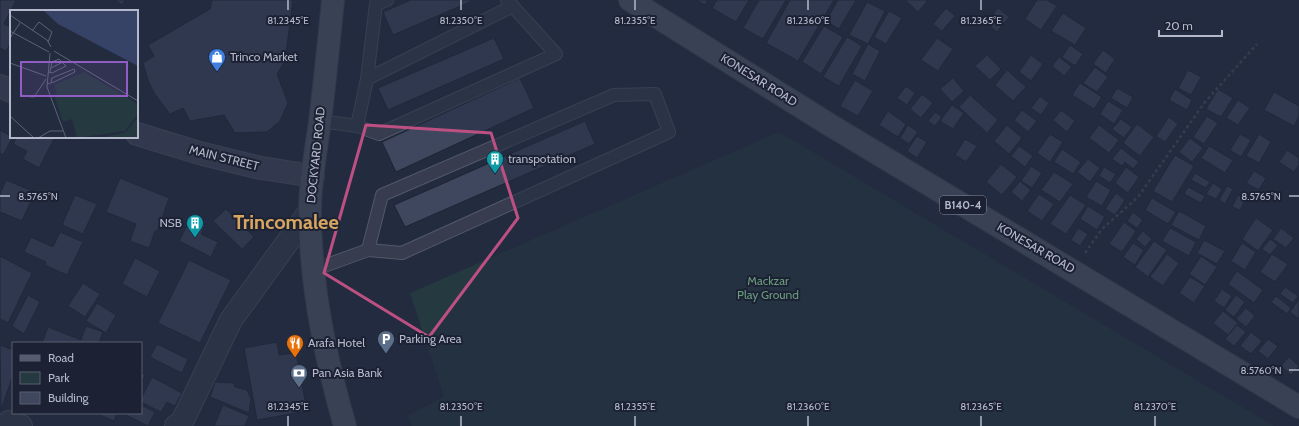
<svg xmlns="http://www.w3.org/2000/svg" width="1299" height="426" font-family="Cabin,sans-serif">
  <rect width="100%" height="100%" fill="#232b3f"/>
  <path fill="#253940" d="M779 132 1274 426H412L408 415 444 397 410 293Z"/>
  <path fill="#3f475f" stroke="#1e2435" d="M0 0H16L4 24 11 27V42L6 51 0 48Z
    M115 0H125L122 5Z
    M212 0H293L285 61 277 74 288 103 280 121 267 132 235 133 224 115 190 121 183 108 170 114 154 93 148 80 143 63 154 56 148 45 210 9Z
    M411 0H472V1L393 35 383 12Z
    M696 0H708L705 5Z
    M717 0H749L736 22 712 8Z
    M759 0H786L763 39 743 28Z
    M790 0H834L798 61 766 43Z
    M838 0H856L839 29 826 21Z
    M905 0H928L918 12Z
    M1037 0H1047L1057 6 1041 30 1025 19Z
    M867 2 885 11 868 44 849 35Z
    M946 8 955 16 942 31 933 24Z
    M998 8 1009 17 997 32 986 23Z
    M889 11 902 18 886 44 874 37Z
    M1063 13 1086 28 1075 45 1051 31Z
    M824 26 843 37 821 74 802 62Z
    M847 37 862 46 839 86 823 77Z
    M494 38 504 59 388 110 378 88Z
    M937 38 953 49 938 71 921 60Z
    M868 44 880 51 865 81 852 74Z
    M1070 45 1083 54 1075 66 1062 57Z
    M1103 50 1115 59 1106 73 1093 64Z
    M987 55 1001 69 990 80 975 66Z
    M1031 55 1043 64 1031 81 1019 72Z
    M1059 57 1072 67 1064 76 1052 66Z
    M1095 67 1108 77 1097 92 1083 83Z
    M1007 70 1026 87 1013 101 995 85Z
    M1188 70 1201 77 1191 95 1178 88Z
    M520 78 534 108 396 172 382 142Z
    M953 78 964 91 952 102 940 89Z
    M855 80 873 91 858 116 840 106Z
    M1080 83 1102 97 1094 109 1072 95Z
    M906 86 915 93 907 105 897 98Z
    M1117 88 1133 97 1127 108 1111 98Z
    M1175 89 1192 100 1187 110 1169 100Z
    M1218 89 1233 98 1221 117 1206 109Z
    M1274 92 1299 106V116L1294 126 1264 110Z
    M922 94 933 103 921 118 910 109Z
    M970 95 998 120 987 133 959 107Z
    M1040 96 1049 103 1041 115 1031 108Z
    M1238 100 1250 108 1238 125 1226 118Z
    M1108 101 1123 110 1114 124 1100 114Z
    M952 105 964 113 953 129 940 121Z
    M1022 110 1037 121 1028 132 1014 120Z
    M1061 110 1075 121 1067 132 1053 120Z
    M888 111 906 124 898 137 879 125Z
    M935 112 942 117 935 126 928 121Z
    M1207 116 1218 123 1204 144 1193 137Z
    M1169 117 1178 124 1165 142 1156 136Z
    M1121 119 1132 127 1124 138 1112 129Z
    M585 121 595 144 405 227 394 205Z
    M1137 124 1154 137 1140 156 1123 143Z
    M908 125 918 132 909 144 900 138Z
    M1007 125 1022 138 1009 154 994 141Z
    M1099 125 1119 140 1109 153 1089 138Z
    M0 130 13 137 3 155 0 153Z
    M1050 134 1063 142 1050 162 1037 153Z
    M1240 134 1251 140 1241 157 1230 150Z
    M1259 134 1271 142 1259 163 1246 156Z
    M917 136 927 142 917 158 907 151Z
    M17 137H55L39 168 23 159 27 151 13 144Z
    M1190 138 1203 148 1192 162 1179 152Z
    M965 139 977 146 966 162 955 155Z
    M1019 146 1033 156 1025 167 1011 156Z
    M1209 146 1233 160 1225 173 1201 158Z
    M1121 148 1139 162 1133 169 1125 162 1122 166 1112 159Z
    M1062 149 1081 162 1073 174 1054 162Z
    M1287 150 1299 158V165L1294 172 1279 162Z
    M1175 155 1194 166 1172 202 1153 191Z
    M1088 159 1100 168 1090 182 1077 172Z
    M1001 164 1017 177 1002 195 986 182Z
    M1031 166 1042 173 1032 188 1021 181Z
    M1104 167 1116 174 1110 183 1099 176Z
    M1126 167 1139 177 1128 193 1115 183Z
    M1254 171 1266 178 1259 190 1246 183Z
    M1054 172 1073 184 1060 202 1041 190Z
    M1195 173 1210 182 1206 188 1191 180Z
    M120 178 169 198 159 227 157 231H155L149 248 130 241 136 224 106 212Z
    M6 180 35 192 22 221 0 212V194Z
    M1020 181 1031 190 1022 201 1011 192Z
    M1096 181 1111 190 1102 206 1086 197Z
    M1213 183 1222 189 1216 199 1206 194Z
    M1227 186 1233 189 1225 204 1219 200Z
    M1188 187 1205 196 1201 203 1184 194Z
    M1116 193 1125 200 1115 215 1105 209Z
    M1039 194 1054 204 1042 221 1027 211Z
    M75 195 97 204 83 234 62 225Z
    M1070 195 1086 205 1066 234 1050 224Z
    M1238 195 1246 198 1240 210 1232 207Z
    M1152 198 1176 212 1168 224 1145 210Z
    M1088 206 1105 217 1097 230 1080 219Z
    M226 209 254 237 242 249 213 221Z
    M1179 211 1206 226 1199 240 1171 225Z
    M1133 212 1143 220 1137 228 1127 221Z
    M191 218 205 225 201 234 218 242 211 257 179 241Z
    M1256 218 1273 230 1258 251 1242 239Z
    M1124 222 1136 231 1122 252 1109 244Z
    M1078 228 1088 234 1080 246 1071 240Z
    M1170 228 1196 242 1189 256 1162 241Z
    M1281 228 1294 238 1286 248 1273 239Z
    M1143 231 1152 239 1145 247 1136 239Z
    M60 232 83 242 67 275 45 265 46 262 24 252 31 237 53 247Z
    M1270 239 1278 245 1270 255 1262 249Z
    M1204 240 1225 251 1217 264 1197 253Z
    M1154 241 1167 250 1148 277 1135 267Z
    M1133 243 1144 250 1135 265 1123 257Z
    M1242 243 1256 252 1245 270 1231 261Z
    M1167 254 1179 263 1163 286 1150 277Z
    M1272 254 1288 264 1275 282 1260 272Z
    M0 256 32 273 8 323 0 319Z
    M1201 256 1217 267 1205 285 1189 274Z
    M135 258 160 271 147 297 122 284Z
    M189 260 231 280 200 343 158 323Z
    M1237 271 1263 290 1254 303 1228 284Z
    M1190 277 1205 286 1194 303 1179 293Z
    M83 283 100 294 85 317 68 306Z
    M1285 287 1298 296 1293 303 1280 294Z
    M1222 289 1232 296 1224 308 1214 301Z
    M28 295 40 302 24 334 12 326Z
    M1236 295 1245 302 1234 317 1225 310Z
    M1276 296 1291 308 1287 314 1271 302Z
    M1299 299V319L1290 312Z
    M97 303 116 315 106 333 86 321Z
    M1246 308 1255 316 1246 327 1236 319Z
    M1223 311 1238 323 1228 335 1213 323Z
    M1237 325 1246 332 1234 346 1225 339Z
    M86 326 103 332 99 343H42L48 327 81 340Z
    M1251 332 1262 341 1251 354 1240 346Z
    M1268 339 1278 346 1268 359 1258 351Z
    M277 342 279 355 296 353 307 411 257 420 244 348Z
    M157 344 188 359 182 373 150 357Z
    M0 345 13 350V375L1 410Z
    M1289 357 1299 366 1291 375 1281 366Z
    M141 373 145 375 141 385Z
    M152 377 182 393 175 406 167 402 161 412 141 402V399Z
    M215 382 234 383 235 387 247 390 251 399 249 413 210 397Z
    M141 405 155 412 148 426 122 413H141Z
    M223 405 249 416 245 426H214Z
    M100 413H117L114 421 100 415Z"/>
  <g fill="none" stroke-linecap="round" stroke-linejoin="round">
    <g stroke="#525869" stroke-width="14">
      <path id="lane" d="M367 79 513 6
        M320 121 357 126 379 134 556 54 507 0
        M357 126 367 79 376 4 387 0
        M313 270 368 250 402 253 669 132 655 94 614 95 382 195 368 250"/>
    </g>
    <g stroke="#525869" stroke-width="24">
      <path id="street" d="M9 422 21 426
        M176 426 182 422 231 320 310 211"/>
    </g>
    <g stroke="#525869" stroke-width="24">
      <path id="secondary" d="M0 86 11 91
        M137 134 203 154 261 168 313 176"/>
    </g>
    <g stroke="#404657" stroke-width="24">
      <path id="primary" d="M333 0C329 40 325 81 320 121 316 151 310 181 310 211 310 284 325 357 345 426
        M630 0 830 125 1299 407"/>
    </g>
    <path stroke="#43565d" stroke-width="2.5" stroke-dasharray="3 3" stroke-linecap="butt" d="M1085 253 1102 229 1138 197 1205 102 1257 44"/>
    <use href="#lane" stroke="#373d4e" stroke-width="12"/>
    <use href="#street" stroke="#373d4e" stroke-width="22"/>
    <use href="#secondary" stroke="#454b62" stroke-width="22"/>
    <use href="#primary" stroke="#555c6f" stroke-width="22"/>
  </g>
  <path d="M0 0H1299V426H0ZM366 125 491 133 518 218 429 337 324 273Z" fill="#232b3f" fill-opacity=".55" fill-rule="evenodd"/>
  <path fill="none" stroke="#bd5082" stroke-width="3" stroke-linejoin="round" d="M366 125 491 133 518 218 429 337 324 273Z"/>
  <path fill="none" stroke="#b3b8ca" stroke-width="1.5" d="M288 0V10M461 0V10M635 0V10M808 0V10M981 0V10M0 196H10M1289 196H1299M1289 370H1299M288 416V426M461 416V426M635 416V426M808 416V426M981 416V426M1155 416V426"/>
  <defs>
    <g id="shop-pin" transform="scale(0.9)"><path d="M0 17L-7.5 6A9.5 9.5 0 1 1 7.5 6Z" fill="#3f7fe0" stroke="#1c2233"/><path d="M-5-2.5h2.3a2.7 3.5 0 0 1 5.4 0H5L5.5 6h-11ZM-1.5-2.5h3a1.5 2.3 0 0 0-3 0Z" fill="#fff"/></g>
    <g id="building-pin" transform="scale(0.9)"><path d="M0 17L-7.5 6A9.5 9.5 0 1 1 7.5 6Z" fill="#0f9aa8" stroke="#1c2233"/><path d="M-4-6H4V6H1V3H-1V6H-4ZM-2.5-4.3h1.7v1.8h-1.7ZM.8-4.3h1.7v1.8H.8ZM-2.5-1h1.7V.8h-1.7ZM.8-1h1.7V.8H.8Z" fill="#fff"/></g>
    <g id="parking-pin" transform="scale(0.9)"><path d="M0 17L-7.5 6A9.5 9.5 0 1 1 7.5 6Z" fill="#5c6f8a" stroke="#1c2233"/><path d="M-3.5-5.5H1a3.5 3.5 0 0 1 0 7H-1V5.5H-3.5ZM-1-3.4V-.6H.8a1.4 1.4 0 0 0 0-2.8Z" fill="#fff"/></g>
    <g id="restaurant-pin" transform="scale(0.9)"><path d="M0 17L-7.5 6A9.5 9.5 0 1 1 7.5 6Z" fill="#e8710a" stroke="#1c2233"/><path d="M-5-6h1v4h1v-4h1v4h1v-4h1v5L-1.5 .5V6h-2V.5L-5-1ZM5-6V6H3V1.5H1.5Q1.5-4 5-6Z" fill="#fff"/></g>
    <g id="bank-pin" transform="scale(0.9)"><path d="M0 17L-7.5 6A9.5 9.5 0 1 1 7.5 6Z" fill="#5c6f8a" stroke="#1c2233"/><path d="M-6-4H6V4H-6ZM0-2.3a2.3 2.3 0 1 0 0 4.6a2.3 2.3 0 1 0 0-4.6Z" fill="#fff"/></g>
  </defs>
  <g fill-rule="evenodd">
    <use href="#shop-pin" x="217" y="57"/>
    <use href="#building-pin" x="495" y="159"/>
    <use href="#building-pin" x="195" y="223"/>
    <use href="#parking-pin" x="386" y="339"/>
    <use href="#restaurant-pin" x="295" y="343"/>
    <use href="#bank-pin" x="299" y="373"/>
  </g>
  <g text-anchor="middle" stroke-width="4" stroke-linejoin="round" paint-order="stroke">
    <rect fill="#1c2233" stroke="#868b9d" stroke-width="1" x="940" y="196" width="46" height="18" rx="3"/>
    <g font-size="11" font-weight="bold" fill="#b3b8ca">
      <text x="963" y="209">B140-4</text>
    </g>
    <g font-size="12" fill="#b3b8ca" stroke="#1c2233" text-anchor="start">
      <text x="230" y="61">Trinco Market</text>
      <text x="508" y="163">transpotation</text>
      <text x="182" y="227" text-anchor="end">NSB</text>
      <text x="399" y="343">Parking Area</text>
      <text x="308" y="347">Arafa Hotel</text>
      <text x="312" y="377">Pan Asia Bank</text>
    </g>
    <g font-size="12" fill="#b3b8ca" stroke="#1c2233">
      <text transform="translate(759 80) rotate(32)" y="4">KONESAR ROAD</text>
      <text transform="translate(316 155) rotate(-84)" y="4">DOCKYARD ROAD</text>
      <text transform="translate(224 158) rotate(14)" y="4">MAIN STREET</text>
      <text transform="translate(1036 248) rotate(30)" y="4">KONESAR ROAD</text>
    </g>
    <g font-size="12" fill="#699b7c" stroke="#1c2233">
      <text x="768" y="285">Mackzar<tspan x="768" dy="14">Play Ground</tspan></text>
    </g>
    <g font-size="20" font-weight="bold" fill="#d9a65f" stroke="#1c2233">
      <text x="286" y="229">Trincomalee</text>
    </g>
  </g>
  <g transform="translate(10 10)">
    <rect width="128" height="128" fill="#232b3f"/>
    <path d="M74 62 128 94V104L115 121 67 128 62 109 53 112 44 85 47 84 44 75ZM128 107V128H90L116 122Z" fill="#253940"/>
    <path d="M33 0H128V56L48 14Z" fill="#364366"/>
    <path fill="none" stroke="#5d6377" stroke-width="1" d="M0 5 37 30 41 37M0 21 39 42M22 21 29 12 42 22 38 32M0 28 10 13M44 41 128 91M40 43 37 77 56 128M0 53 36 66M41 58 53 52M38 62 42 63 56 56 49 49 42 52 40 62M37 74 44 72 65 62 64 59 42 68 41 72M12 86 24 87 36 69M0 106 24 128M28 128 40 121H53"/>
    <path fill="#8f5dc3" fill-opacity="0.15" stroke="#8f5dc3" stroke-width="2" d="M11 52H117V86H11Z"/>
    <rect width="128" height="128" fill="none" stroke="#b3b8ca" stroke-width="2"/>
  </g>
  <g font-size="10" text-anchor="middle" fill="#b3b8ca" stroke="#1c2233" stroke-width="4" stroke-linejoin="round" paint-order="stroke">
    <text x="288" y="24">81.2345°E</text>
    <text x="461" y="24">81.2350°E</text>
    <text x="635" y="24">81.2355°E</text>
    <text x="808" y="24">81.2360°E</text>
    <text x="981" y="24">81.2365°E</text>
    <text x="38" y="200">8.5765°N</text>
    <text x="1261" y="200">8.5765°N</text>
    <text x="1261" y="374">8.5760°N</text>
    <text x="288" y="410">81.2345°E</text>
    <text x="461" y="410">81.2350°E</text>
    <text x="635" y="410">81.2355°E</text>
    <text x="808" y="410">81.2360°E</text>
    <text x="981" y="410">81.2365°E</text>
    <text x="1155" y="410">81.2370°E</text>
  </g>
  <rect x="12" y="342" width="130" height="72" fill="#1c2233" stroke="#585e6f"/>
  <rect x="20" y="355" width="20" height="6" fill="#555c6f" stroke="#585e6f"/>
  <text x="48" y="362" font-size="12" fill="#b3b8ca">Road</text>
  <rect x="20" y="372" width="20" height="12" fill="#253940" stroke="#585e6f"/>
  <text x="48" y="382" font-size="12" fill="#b3b8ca">Park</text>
  <rect x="20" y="392" width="20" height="12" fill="#3f475f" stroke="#585e6f"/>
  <text x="48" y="402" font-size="12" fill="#b3b8ca">Building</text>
  <path d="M1159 30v6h63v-6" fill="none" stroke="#b3b8ca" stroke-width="2"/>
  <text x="1165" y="30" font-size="12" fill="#b3b8ca" stroke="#1c2233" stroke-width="3" paint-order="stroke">20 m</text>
</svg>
